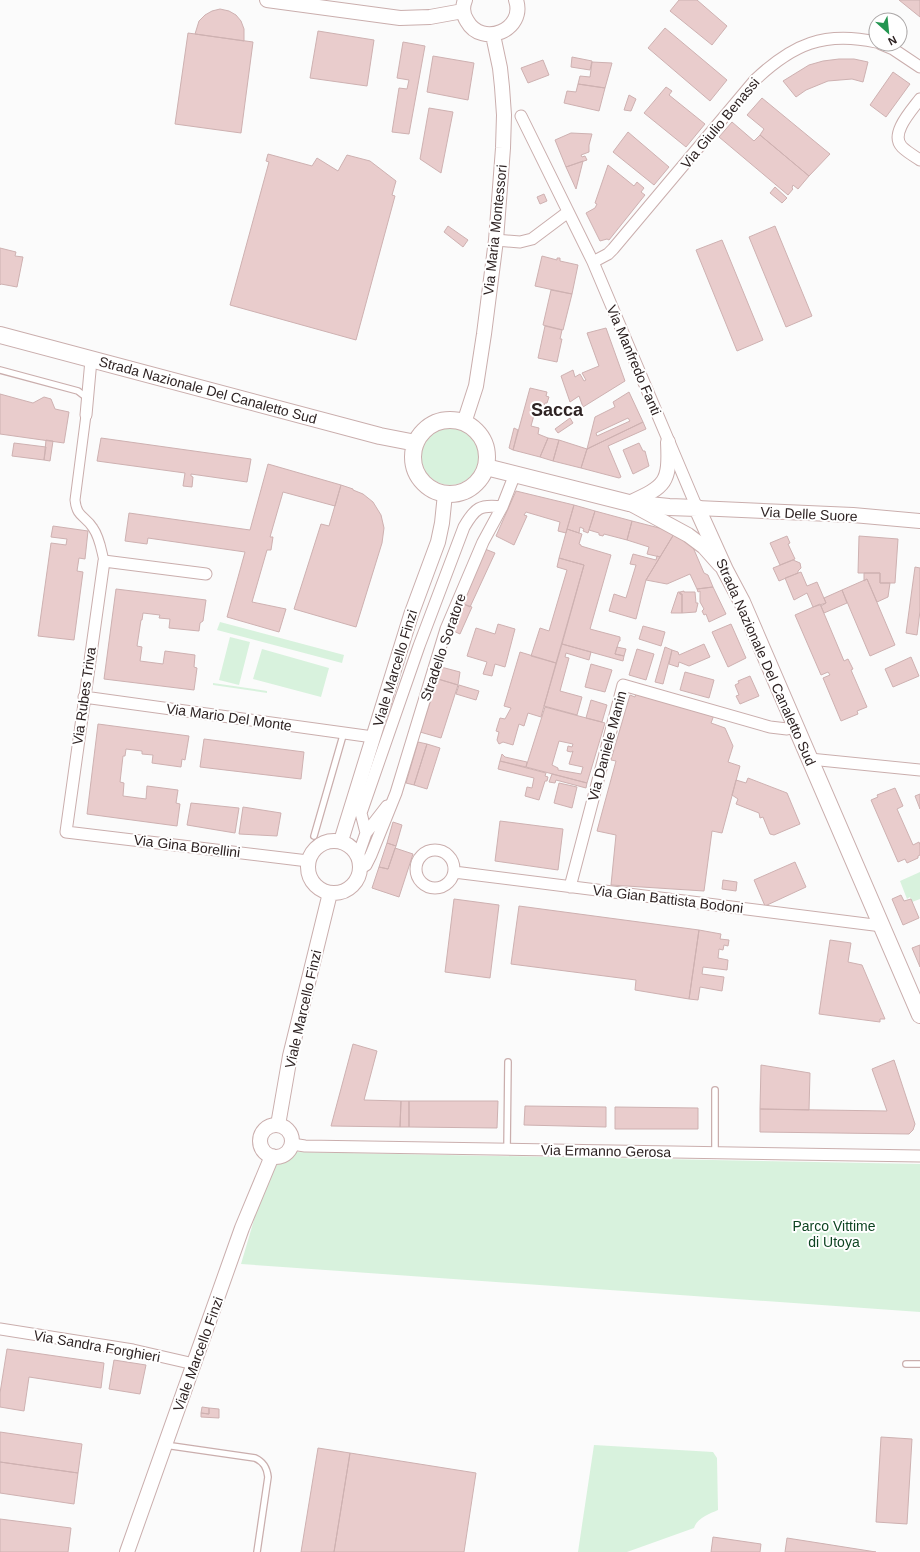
<svg xmlns="http://www.w3.org/2000/svg" width="920" height="1552" font-family="Arial,sans-serif">
  <rect width="100%" height="100%" fill="#fbfbfb"/>
  <path fill="#d8f2dd" d="M421 456a29 29 0 1 1 58 0a29 29 0 1 1-58 0Z
    M220 622 344 655 342 663 217 630Z
    M230 637 250 642 239 685 219 680Z
    M262 649 329 668 321 697 253 679Z
    M213 683 267 691V693L213 685Z
    M920 872V899L912 902 910 897 907 899 900 881Z
    M295 1152 920 1164V1312L241 1264 271 1162Z
    M594 1445 713 1452 717 1458 718 1510C709 1514 697 1518 694 1528L627 1552H578Z"/>
  <path fill="#e9cccc" stroke="#ceb1b1" fill-rule="evenodd" d="M679 0H697L727 26 712 45 670 11Z
    M899 0H920V17Z
    M220 9 229 11 236 15 241 21 244 29V41L195 34 199 21 205 15 212 11Z
    M665 28 727 80 710 101 648 48Z
    M318 31 374 40 367 86 310 78Z
    M188 33 253 42 241 133 175 124Z
    M403 42 425 46 409 134 392 132 399 88 407 89 409 80 397 78Z
    M433 56 474 63 468 100 427 92Z
    M572 57 592 61 590 70 571 67Z
    M839 59H854L868 62 863 82 852 79 828 81 806 90 796 97 783 81 809 65 823 61Z
    M543 60 549 75 528 83 521 68Z
    M592 62 612 63 605 88 578 84 580 76 590 77Z
    M893 72 910 84 886 117 870 105Z
    M578 84 605 88 599 111 564 103 567 91 576 92Z
    M666 87 672 91 669 95 705 124 686 147 644 113Z
    M629 95 636 99 631 111 624 110Z
    M762 98 830 154 809 176 760 135 764 129 747 115Z
    M429 108 453 112 441 173 420 159Z
    M732 122 754 141 760 135 809 176 798 189 793 185 792 188 793 189 788 195 719 137Z
    M628 132 669 167 654 185 613 152Z
    M571 133 592 134 589 145V152L581 155 582 157 585 156 587 160 566 167 555 140Z
    M268 154 312 166 317 158 338 171 347 155 370 161 396 181 392 195 395 196 356 340 230 305 269 162 266 161Z
    M583 161 576 189 566 167Z
    M608 165 634 186 637 182 644 188 641 192 645 195 609 240 607 239 600 241 586 213 595 208 597 204 595 203Z
    M775 187 787 198 782 203 770 193Z
    M544 194 547 201 540 204 537 197Z
    M448 226 468 240 463 247 444 232Z
    M775 226 812 316 786 327 749 237Z
    M722 240 763 340 737 351 696 250Z
    M0 248 16 252 15 256 23 257 17 287 1 284 0 285Z
    M542 256 557 260V258H560V261L578 265 572 294 535 286Z
    M551 290 572 294 563 330 543 325Z
    M545 326 562 330 560 339H562L557 362 538 358Z
    M606 328 625 381 583 407 579 396 570 402 561 376 573 370 575 377 580 374 584 381 586 380 582 373 599 366 587 333Z
    M530 388 547 392 546 396 549 397 547 403H545L543 409 536 408 531 426 539 428 538 434 548 438 540 457 513 450Z
    M629 392 643 422 587 449 595 417 615 407 613 402ZM628 418 630 421 597 436 596 433Z
    M0 394 33 403 44 397 51 399 55 409 69 412 64 443 0 434Z
    M570 418 573 423 558 433 555 429Z
    M643 422 646 429 608 446 621 477 619 478 581 468 587 449Z
    M514 428 518 430 513 450 509 448Z
    M101 438 251 459 247 482 191 474V476L193 477 192 487 183 486 185 473 97 461Z
    M548 438 559 440 553 461 540 457Z
    M46 440 53 441 50 461 44 460Z
    M559 440 587 449 581 468 553 461Z
    M14 443 46 447 44 460 12 456Z
    M639 443 643 451H645L649 466 633 474 623 450Z
    M268 464 341 485 335 506 283 492 270 537H273L271 550H267L252 602 286 609 279 632 227 617 245 552 148 538 147 544 125 541 129 513 250 530Z
    M341 485 353 489V490L363 494 373 502 381 515 384 528 382 543 356 627 294 609 321 524 329 526Z
    M516 491 574 505 566 533 558 531 560 522 526 512 524 515 527 516 514 545 496 536Z
    M574 505 595 511 588 533 583 531 584 529 580 527 579 533 567 529Z
    M595 511 632 521 627 540 604 534 603 536 599 535V533L589 530Z
    M632 521 667 530 674 534 660 557 647 554 649 547 627 540Z
    M53 526 88 531 85 559 79 558 77 571 83 572 74 640 38 636 51 543 66 545 67 539 51 537Z
    M567 529 582 534 579 544 581 545V546L611 555 590 629 620 637V641H619L615 654 624 656 623 661 562 644 584 565 559 558Z
    M674 534 692 545 704 573 708 575 713 587 697 589 690 574 667 584 646 580Z
    M787 536 790 543 788 544 795 559 780 565 770 543Z
    M859 536 898 539 895 583H880V573H858Z
    M485 549 495 553 470 607 461 603Z
    M633 554 656 560 657 556 660 557 646 580 636 619 609 611 614 594 626 598 636 565 630 564Z
    M559 558 584 565 556 663 531 656 540 628 549 631 567 570 557 567Z
    M793 560 800 563 801 568 798 571V573L779 581 773 568Z
    M915 567 920 568V611L917 635 906 633Z
    M801 572 807 586 817 582 826 603 813 607 807 593 794 600 785 578Z
    M864 573H880V583H890L888 597 877 602 867 579 864 581Z
    M867 579 895 645 870 656 842 590Z
    M713 587 726 614 709 622 706 614 704 615 702 611 704 609 700 602V591L698 592 697 589Z
    M116 589 206 600 203 621 200 623 199 631 169 628 170 619 159 618 160 615 143 613 142 620H141L137 646 142 647 140 661 163 664 165 651 195 655 194 667 197 668 194 690 104 679Z
    M842 590 847 603 824 613 821 606 826 603 824 598Z
    M684 591V592H695L696 603H698L696 612 682 613V594H680V592Z
    M678 592H680V594H682V613H671Z
    M461 603 472 607 460 634 449 629Z
    M820 604 844 661 848 659 853 669 851 670 867 707 857 711 858 714 841 721 823 678 830 675 828 672 821 675 795 615Z
    M498 624 515 629 505 667 495 664 492 676 483 674 487 662 467 656 476 628 495 634Z
    M731 624 746 658 728 667 712 632Z
    M643 626 665 632 661 646 639 639Z
    M562 644 591 652 589 660 566 653 565 657 569 658 560 691 582 697 577 715 544 706Z
    M704 644 710 657 689 666 679 662 678 667 669 664 672 650 678 652 679 655Z
    M617 647 626 649 624 656 615 654Z
    M665 647 672 650 663 684 655 682Z
    M637 649 654 654 646 680 629 675Z
    M520 652 556 663 541 717 528 713 524 726 519 724 513 745 503 742 499 744 497 740 499 732 496 731 500 718 505 719 511 708 504 706Z
    M911 657 919 676 893 687 885 669Z
    M591 664 612 670 605 692 585 687Z
    M441 667 460 672 458 685 438 679Z
    M685 672 714 680 709 698 680 690Z
    M750 676 759 696 740 704 736 696 739 695 735 685 739 683 738 681Z
    M438 679 458 685 441 738 420 732Z
    M459 685 479 691 476 700 456 694Z
    M636 693 714 715 711 723 725 728 733 746 728 762 740 766 722 833 712 831 704 891 611 885 616 835 597 831 616 761 611 760 630 695 635 697Z
    M591 700 607 705 602 722 586 718Z
    M545 707 605 723 587 783 526 767ZM559 741 573 744 572 747 568 746 567 751 571 752 573 751 569 764 583 767 581 774 558 770V768L552 765Z
    M98 724 189 736 185 760 182 759 181 767 152 763 153 755 142 754V751L126 749 125 756H123L120 782 124 783 123 796 146 799 147 786 178 790 176 803 180 804 177 826 87 814Z
    M204 739 304 752 301 779 200 767Z
    M418 742 427 744 414 785 406 783Z
    M427 744 440 748 427 789 414 785Z
    M502 754 505 757 527 762 526 767 500 761Z
    M500 761 546 773 545 776 548 777 547 781H545L539 800 525 796 527 787 532 788 534 778 498 769Z
    M552 774 587 783 586 788 556 780 555 783 549 782Z
    M748 778 787 793 800 824 774 835 770 834 763 817 760 818 759 813 736 804 738 799 732 795 736 780 746 783Z
    M559 783 577 787 572 808 554 803Z
    M895 788 903 806 897 809 913 845 919 842 920 845V855L918 856V858L907 863 905 859 898 862 871 800 878 797 877 795Z
    M920 794V809L915 796Z
    M191 803 239 808 235 833 187 825Z
    M243 807 281 813 277 836 239 834Z
    M500 821 563 829 558 870 495 861Z
    M393 822 402 825 396 846 387 843Z
    M387 843 396 846 388 869 379 867Z
    M395 848 413 854 399 897 372 888 379 867 388 869Z
    M795 862 806 887 765 906 754 880Z
    M723 880 737 882 736 891 722 889Z
    M901 895 904 901 911 899 919 918 903 925 892 899Z
    M454 899 499 905 490 978 445 972Z
    M519 906 699 930 689 999 635 990 636 980 511 964Z
    M699 930 721 934 720 939 729 940 728 946 724 945 723 950 719 949 718 958 728 960 727 970 703 967 702 974 724 977 722 991 700 987 698 1000 689 999Z
    M830 940 851 943 848 962 862 965 885 1019H880V1022L819 1014Z
    M920 945V967L912 948Z
    M353 1044 377 1051 364 1100 401 1101 400 1127 331 1126Z
    M894 1060 915 1124 913 1130 909 1134 760 1132V1109L887 1111 872 1069Z
    M761 1065 810 1073 809 1110 760 1109Z
    M401 1101H409V1127H400Z
    M409 1101H498L497 1128 409 1127Z
    M525 1106 606 1107V1127L524 1125Z
    M615 1107 698 1108V1129H615Z
    M7 1349 104 1363 101 1388 29 1377 24 1411 0 1407V1393Z
    M114 1360 146 1365 140 1394 109 1389Z
    M202 1407 209 1408V1414L201 1413Z
    M209 1408 219 1409V1418L201 1417V1413L209 1414Z
    M0 1432 82 1444 78 1473 0 1462Z
    M881 1437 912 1439 907 1524 876 1522Z
    M318 1448 350 1453 334 1552H301Z
    M350 1453 476 1473 464 1552H334Z
    M0 1462 78 1473 74 1504 0 1493Z
    M0 1519 71 1528 68 1552H0Z
    M713 1537 761 1544 760 1552H711Z
    M787 1538 876 1552H785Z"/>
  <g fill="none" stroke-linecap="round" stroke-linejoin="round">
    <g stroke="#caaead" stroke-width="8">
      <path id="service" d="M0 370 78 391 87 398
        M314 836 344 732
        M715 1090V1153
        M507 1150 508 1062
        M906 1364H920
        M165 1445 255 1458C264 1462 267 1468 268 1477L257 1552"/>
    </g>
    <g stroke="#caaead" stroke-width="11">
      <path id="pedestrian" d="M86 415 75 500C77 518 85 515 93 528 100 538 101 549 104 561"/>
    </g>
    <g stroke="#caaead" stroke-width="13">
      <path id="minor" d="M881 44 893 49 920 67
        M920 99C912 110 889 134 902 147 907 152 914 156 920 160
        M521 116 593 262 697 508
        M496 240 520 242 532 239 568 212
        M593 262 608 254 613 249 755 80C793 44 824 31 876 42
        M86 415 91 360
        M206 574 104 561 66 832 308 861
        M84 697 373 737
        M810 759 920 770
        M366 833 387 806
        M416 869a19 19 0 1 1 38 0a19 19 0 1 1-38 0Z
        M358 856 366 833 361 813 419 646 464 527C475 508 480 504 502 507
        M360 869 366 865 371 855 396 793 446 629 483 542 502 507 515 474
        M454 872 882 926
        M570 887 623 685 770 727 787 729 796 727
        M292 1144 305 1146 920 1156
        M0 1329 133 1350 194 1364"/>
    </g>
    <g stroke="#caaead" stroke-width="16">
      <path id="tertiary" d="M267 0 400 18 430 17 463 11
        M465 0C462 7 463 15 467 21 482 48 526 30 516 0
        M464 423 476 386 484 334 496 240 503 148 504 115 502 87 500 68 493 35
        M629 503C666 486 670 483 668 442
        M631 504 688 535 704 547 720 565
        M697 508 853 515 920 521
        M308 867a26 26 0 1 1 52 0a26 26 0 1 1-52 0Z
        M341 841 411 615 438 542 442 523 445 494
        M278 1125 290 1056 330 893
        M260 1141a16 16 0 1 1 32 0a16 16 0 1 1-32 0Z
        M127 1552 242 1228 272 1156"/>
    </g>
    <g stroke="#caaead" stroke-width="18">
      <path id="secondary" d="M0 335 380 436 416 443
        M413 457a37 37 0 1 1 74 0a37 37 0 1 1-74 0Z
        M486 467 629 503 669 507 697 508 725 570 742 602 920 1015"/>
    </g>
    <use href="#service" stroke="#fff" stroke-width="5.5"/>
    <use href="#pedestrian" stroke="#fff" stroke-width="9"/>
    <use href="#minor" stroke="#fff" stroke-width="11"/>
    <use href="#tertiary" stroke="#fff" stroke-width="14"/>
    <use href="#secondary" stroke="#fff" stroke-width="16"/>
  </g>
  <g text-anchor="middle" stroke-width="4" stroke-linejoin="round" paint-order="stroke">
    <g font-size="14" fill="#2e2323" stroke="#fff">
      <text transform="translate(720 123) rotate(-50)" y="5">Via Giulio Benassi</text>
      <text transform="translate(495 230) rotate(-84)" y="5">Via Maria Montessori</text>
      <text transform="translate(634 360) rotate(67)" y="5">Via Manfredo Fanti</text>
      <text transform="translate(208 390) rotate(15)" y="5">Strada Nazionale Del Canaletto Sud</text>
      <text transform="translate(809 514) rotate(3)" y="5">Via Delle Suore</text>
      <text transform="translate(443 647) rotate(-71)" y="5">Stradello Soratore</text>
      <text transform="translate(766 662) rotate(66)" y="5">Strada Nazionale Del Canaletto Sud</text>
      <text transform="translate(395 668) rotate(-73)" y="5">Viale Marcello Finzi</text>
      <text transform="translate(84 696) rotate(-82)" y="5">Via Rubes Triva</text>
      <text transform="translate(229 717) rotate(8)" y="5">Via Mario Del Monte</text>
      <text transform="translate(607 746) rotate(-75)" y="5">Via Daniele Manin</text>
      <text transform="translate(187 846) rotate(7)" y="5">Via Gina Borellini</text>
      <text transform="translate(668 899) rotate(7)" y="5">Via Gian Battista Bodoni</text>
      <text transform="translate(303 1009) rotate(-77)" y="5">Viale Marcello Finzi</text>
      <text transform="translate(606 1151) rotate(1)" y="5">Via Ermanno Gerosa</text>
      <text transform="translate(97 1346) rotate(10)" y="5">Via Sandra Forghieri</text>
      <text transform="translate(198 1354) rotate(-70)" y="5">Viale Marcello Finzi</text>
    </g>
    <g font-size="14" fill="#0e4422" stroke="#fff">
      <text x="834" y="1231">Parco Vittime<tspan x="834" dy="16">di Utoya</tspan></text>
    </g>
    <g font-size="18" font-weight="bold" fill="#2e2323" stroke="#fff">
      <text x="557" y="416">Sacca</text>
    </g>
  </g>
  <g transform="translate(888 32) rotate(153)"><circle r="19" fill="#ffffff" stroke="#aba7a7"/>
  <path d="M0-3L7 15L0 10L-7 15Z" fill="#249651"/>
  <text y="-6" font-size="11" font-weight="bold" text-anchor="middle" fill="#2e2323">N</text>
  </g>
</svg>
